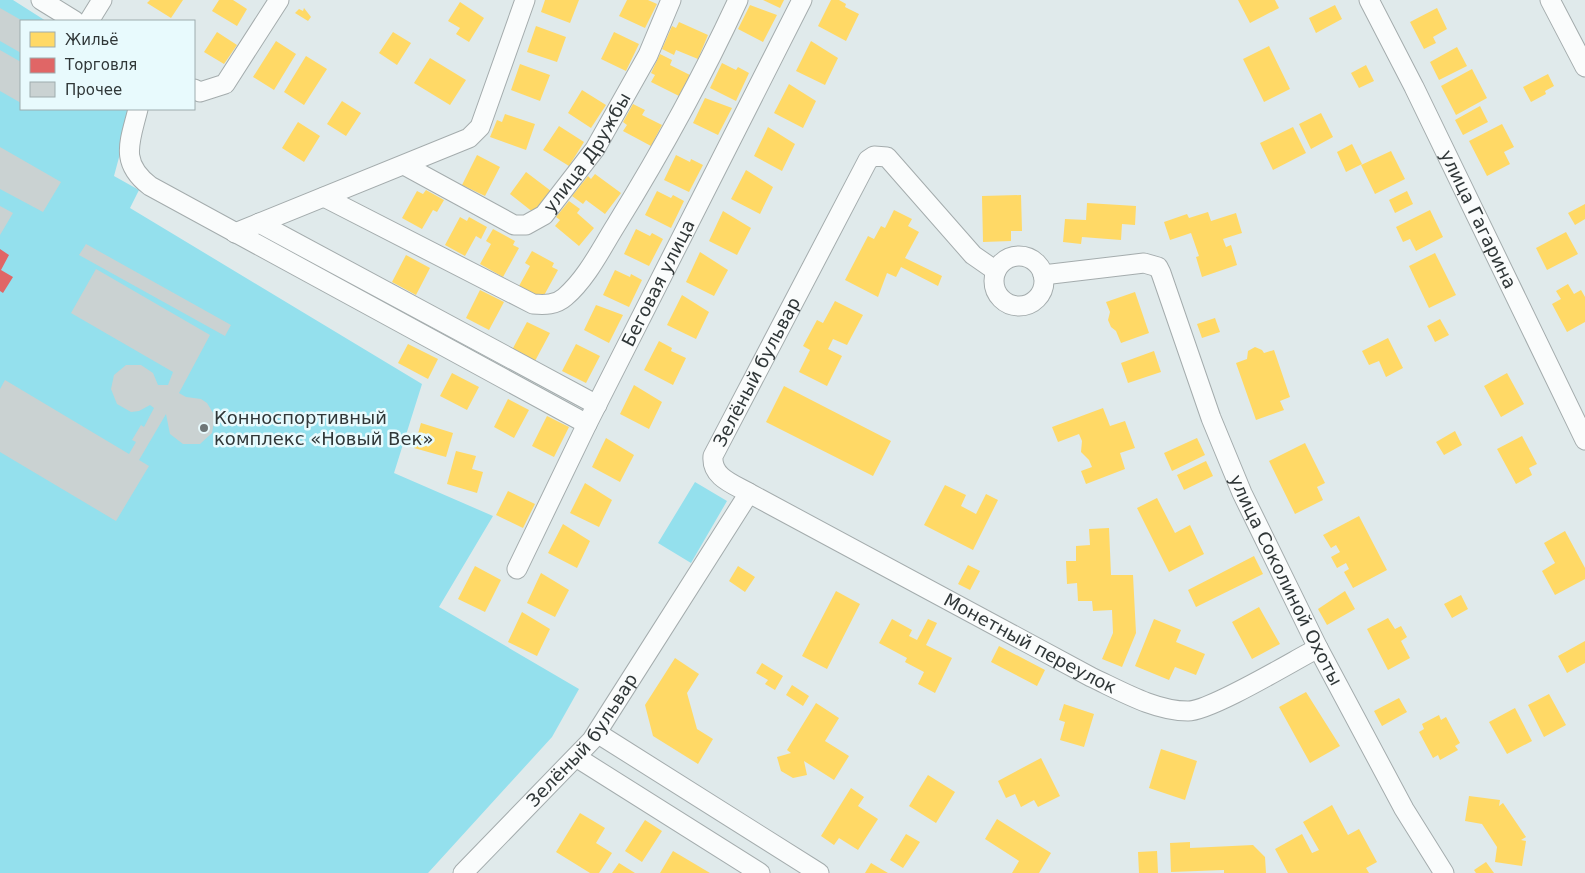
<svg xmlns="http://www.w3.org/2000/svg" width="1585" height="873" font-family="'DejaVu Sans',sans-serif">
  <rect width="100%" height="100%" fill="#e0eaeb"/>
  <path fill="#94e0ed" d="M0 0H13L46 21H21V109H132L114 176 139 190 130 208 422 384 394 473 493 516 439 607 579 689 552 737 428 873H0Z
    M695 482 727 501 691 563 658 543Z"/>
  <path fill="#ffd966" d="M150 0H183L171 18 147 3Z
    M219 0H233L247 9 237 26 212 11Z
    M545 0H579L570 23 541 12Z
    M627 0H648L657 4 645 28 619 16Z
    M763 0H784L780 8Z
    M831 0H839L846 4 845 7 859 14 846 41 818 26Z
    M1238 0H1275L1279 8 1250 23Z
    M460 2 484 18 469 42 456 34 460 28 448 21Z
    M750 5 777 15 763 42 738 29Z
    M1335 5 1342 19 1316 33 1309 18Z
    M304 8 311 17 308 21 295 13 299 9 303 11Z
    M1437 8 1447 29 1433 37 1436 43 1424 49 1410 22Z
    M679 22 708 35 698 59 676 50 674 55 662 49 672 26 676 28Z
    M536 26 566 37 557 62 527 52Z
    M217 32 237 45 224 64 204 52Z
    M393 32 411 43 397 65 379 53Z
    M614 32 639 44 626 71 601 59Z
    M276 41 296 54 274 90 253 77Z
    M811 41 838 58 825 85 796 71Z
    M1269 46 1290 89 1264 102 1243 59Z
    M1457 47 1467 66 1439 80 1430 62Z
    M660 54 672 60 670 65 690 75 679 96 651 82 655 75 651 73Z
    M306 56 327 69 304 105 284 92Z
    M430 58 466 80 450 105 414 83Z
    M722 63 736 70 738 67 749 73 736 101 710 88Z
    M520 64 550 75 540 101 511 90Z
    M1366 65 1374 81 1359 88 1351 73Z
    M1472 69 1487 98 1456 115 1441 86Z
    M1548 74 1554 86 1545 91 1546 94 1531 102 1523 87Z
    M789 84 816 101 803 128 774 113Z
    M582 90 606 105 591 128 568 113Z
    M705 98 732 108 718 135 693 123Z
    M342 101 361 113 346 136 327 124Z
    M633 104 645 110 642 115 662 125 651 146 623 131 627 125 623 122Z
    M1480 106 1488 122 1463 135 1455 120Z
    M1321 113 1333 137 1311 149 1299 124Z
    M505 114 535 124 526 150 490 137 497 120 502 122Z
    M298 122 320 136 304 162 282 148Z
    M1502 124 1514 147 1504 152 1510 164 1487 176 1469 141Z
    M559 126 584 142 569 166 543 150Z
    M768 127 795 144 782 171 754 156Z
    M1293 127 1306 153 1273 170 1260 143Z
    M1352 144 1362 164 1346 172 1337 152Z
    M1391 151 1405 179 1375 194 1361 165Z
    M477 155 500 167 485 196 462 185Z
    M676 155 690 162 691 159 703 165 689 192 664 180Z
    M746 170 773 187 760 214 731 199Z
    M526 172 551 191 534 213 510 194Z
    M595 174 621 193 605 214 586 200 583 204 572 196 588 176 591 179Z
    M426 190 444 200 437 212 433 210 422 229 402 218 417 191 423 194Z
    M657 191 671 198 673 195 684 201 671 228 645 215Z
    M1407 191 1413 204 1395 213 1389 200Z
    M1021 195 1022 231H1011V241L983 242 982 196Z
    M569 201 580 209 577 213 594 228 579 246 555 226 560 220 556 217Z
    M1087 203 1136 206 1135 225 1122 224 1121 240 1082 237 1081 244 1063 242 1065 219 1086 220Z
    M1585 204V219L1575 225 1568 213Z
    M894 210 912 219 908 226 919 232 905 258 942 276 938 286 901 267 896 277 887 273 878 297 845 280 868 236 874 239 881 226 885 228Z
    M1430 210 1443 237 1416 251 1410 239 1403 242 1396 227Z
    M723 211 751 228 737 255 709 241Z
    M1208 212 1211 221 1236 213 1242 233 1223 239 1226 247 1231 245 1237 265 1202 277 1196 257 1199 256 1191 233 1170 240 1164 222 1187 214 1189 218Z
    M460 217 467 221 469 217 487 227 481 239 476 236 465 256 445 245Z
    M493 229 515 241 513 245 519 248 503 277 480 264 491 244 486 241Z
    M636 229 650 236 652 233 663 239 649 266 624 254Z
    M1566 232 1578 254 1547 270 1536 248Z
    M532 251 554 263 552 267 558 270 542 299 519 286 530 266 525 263Z
    M700 252 728 270 714 296 686 282Z
    M1435 253 1456 295 1429 308 1409 266Z
    M406 255 430 268 416 295 392 282Z
    M615 270 630 277 631 274 642 280 629 307 603 295Z
    M1568 284 1574 294 1581 290 1585 297V322L1567 332 1552 304 1561 299 1556 291Z
    M480 290 504 302 489 330 466 318Z
    M1135 292 1149 333 1121 343 1116 331 1111 327 1108 320 1110 312 1106 302Z
    M682 295 709 312 696 339 667 325Z
    M835 301 863 315 847 345 833 339 828 349 842 356 827 386 799 372 810 350 803 346 817 320 823 323Z
    M596 305 623 315 609 343 584 330Z
    M1215 318 1220 332 1202 338 1197 324Z
    M1440 319 1449 335 1435 342 1427 326Z
    M527 322 550 333 535 361 512 350Z
    M1388 338 1403 368 1386 377 1379 361 1369 365 1362 351Z
    M659 341 672 348 671 351 686 358 673 385 644 370Z
    M408 344 438 359 428 379 398 363Z
    M576 344 600 356 586 383 562 371Z
    M1255 347 1262 350 1264 353 1274 350 1290 397 1280 401 1284 410 1256 420 1236 363 1247 359 1248 351Z
    M1154 351 1161 372 1128 383 1121 363Z
    M452 373 479 387 467 410 440 396Z
    M1507 373 1524 404 1501 417 1484 386Z
    M634 385 662 402 649 429 620 414Z
    M784 386 891 441 873 476 766 422Z
    M508 399 529 410 514 438 494 427Z
    M1103 408 1110 426 1125 421 1135 448 1120 453 1125 469 1086 484 1081 471 1092 467 1089 460 1081 452 1082 441 1079 434 1058 442 1052 427Z
    M547 416 569 427 554 457 532 446Z
    M421 423 453 433 446 457 414 448Z
    M1455 431 1462 445 1444 455 1436 442Z
    M1522 436 1537 464 1529 468 1532 475 1516 484 1497 449Z
    M606 438 634 455 620 482 592 467Z
    M1197 438 1205 455 1172 471 1164 453Z
    M1305 443 1325 483 1317 487 1323 500 1295 514 1269 461Z
    M456 451 476 456 472 469 483 472 477 493 447 484Z
    M1206 461 1213 476 1184 490 1177 475Z
    M585 483 612 500 599 527 570 513Z
    M945 485 966 495 961 506 976 514 986 494 998 500 973 550 924 525Z
    M508 491 535 504 523 528 496 515Z
    M1157 498 1175 533 1190 525 1204 554 1169 572 1137 508Z
    M1359 516 1387 570 1353 588 1344 572 1349 569 1346 563 1337 568 1331 557 1340 552 1336 545 1331 548 1323 535Z
    M563 524 590 541 577 568 548 553Z
    M1109 528 1111 575H1133L1136 633 1122 667 1102 659 1113 633 1112 610 1093 611 1092 601H1078L1077 583 1067 584 1066 561H1076V546L1090 545 1089 529Z
    M1565 531 1585 568V579L1555 595 1542 571 1555 563 1544 543Z
    M1254 556 1263 574 1196 607 1188 590Z
    M968 565 980 571 970 590 958 584Z
    M475 566 501 580 485 612 458 599Z
    M738 566 755 577 745 592 729 581Z
    M541 573 569 590 555 617 527 603Z
    M836 591 860 604 827 669 802 656Z
    M1345 591 1355 609 1327 625 1318 609Z
    M1461 595 1468 609 1452 618 1444 604Z
    M1259 607 1280 644 1252 659 1232 622Z
    M522 612 550 629 537 656 508 642Z
    M1388 618 1395 629 1401 626 1407 637 1401 641 1410 658 1388 670 1367 629Z
    M892 619 912 630 909 636 917 640 928 619 937 623 926 645 952 658 935 693 918 684 924 672 905 662 907 658 879 643Z
    M1154 619 1181 630 1176 642 1205 654 1196 675 1175 667 1169 680 1135 666Z
    M1585 641V663L1567 673 1558 656Z
    M999 646 1045 670 1037 686 991 662Z
    M675 658 699 674 687 693 697 729 713 739 698 764 653 736 645 705Z
    M762 663 783 676 775 690 765 684 768 680 756 673Z
    M792 685 809 696 803 706 786 695Z
    M1306 692 1340 746 1310 763 1279 707Z
    M1549 694 1566 725 1544 737 1528 705Z
    M1399 698 1407 712 1382 726 1374 711Z
    M816 703 839 718 825 741 849 756 834 780 804 761 807 775 793 778 781 771 777 757 791 753 787 750Z
    M1064 704 1094 714 1084 747 1060 740 1065 722 1059 720Z
    M1515 708 1532 741 1507 754 1489 722Z
    M1439 715 1441 720 1446 717 1460 743 1455 746 1458 750 1440 760 1438 755 1433 758 1419 732 1424 729 1422 724Z
    M1161 749 1197 761 1185 800 1149 788Z
    M1041 758 1060 796 1038 807 1034 800 1021 807 1015 794 1006 798 998 781Z
    M928 775 955 792 936 823 909 806Z
    M851 788 864 797 858 806 878 819 858 850 839 838 834 845 821 836Z
    M1469 796 1500 800 1499 806 1503 803 1526 837 1521 840 1526 841 1522 866 1495 862 1497 847 1482 824 1465 821Z
    M1332 805 1348 835 1359 829 1377 862 1366 868 1369 873H1288L1275 849 1302 834 1312 853 1319 850 1303 822Z
    M580 813 605 828 596 843 612 853 599 873H590L556 852Z
    M997 819 1051 853 1039 873H1012L1019 861 985 839Z
    M645 820 662 831 642 862 625 851Z
    M906 834 920 842 903 868 890 860Z
    M1190 842V848L1253 845 1265 857 1266 873H1224V870L1171 872 1170 843Z
    M673 851 710 873H660Z
    M1157 851 1158 873H1139L1138 852Z
    M1486 862 1494 873H1476L1474 870Z
    M619 863 635 873H612Z
    M871 863 888 873H865Z"/>
  <path fill="#e06666" d="M0 249 9 255 1 270 13 277 3 293 0 291Z"/>
  <path fill="#cad2d2" d="M0 8 21 20V53L0 41Z
    M0 50 21 62V103L0 91Z
    M0 147 61 182 43 212 0 189Z
    M0 206 13 213 0 235Z
    M86 244 231 325 225 336 79 255Z
    M96 269 210 335 179 393 186 397 201 399 207 403 215 416 212 433 200 444H183L170 434 166 414 139 460 149 466 116 521 0 452V389L5 380 129 454 136 442 132 440 141 425 144 427 154 408 150 405 139 411 131 412 117 404 111 389 114 375 126 365H141L153 373 158 385H168L173 372 71 313Z"/>
  <g fill="none" stroke-linecap="round" stroke-linejoin="round">
    <g stroke="#a4acad" stroke-width="21">
      <g id="minor">
        <path d="M41 0 75 21"/>
        <path id="s1" d="M1369 0 1414 87 1585 440"/>
        <path d="M1550 0 1585 67"/>
        <path d="M89 21 102 0"/>
        <path d="M194 89 200 92 225 84 279 0"/>
        <path d="M138 109C130 142 119 162 150 186L587 424"/>
        <path id="s2" d="M404 165 514 225H526L544 215 595 149 648 55 671 0"/>
        <path d="M324 197 533 304C545 305 556 305 565 297 587 278 601 249 616 225 661 152 702 78 738 0"/>
        <path d="M259 223 597 405"/>
        <path d="M235 233 469 138 480 127 525 0"/>
        <circle cx="1019" cy="281" r="25"/>
        <path id="s3" d="M1043 275 1144 263 1158 267 1161 273 1211 418 1242 493 1318 648 1404 809 1444 873"/>
        <path id="s4" d="M749 493 1091 677C1121 691 1155 711 1188 711 1211 711 1293 661 1318 648"/>
        <path id="s5" d="M517 569 587 424 802 0"/>
        <path d="M597 733 819 873"/>
        <path d="M576 757 760 873"/>
        <path id="s6" d="M463 873 592 740 749 493C733 484 711 477 713 456L868 160 874 156 887 157 973 255 996 271"/>
      </g>
    </g>
    <use href="#minor" stroke="#fafcfc" stroke-width="19"/>
  </g>
  <circle fill="#6e7677" stroke="#e8fafd" stroke-width="2" cx="204" cy="428" r="5"/>
  <g text-anchor="middle" stroke-width="5" stroke-linejoin="round" paint-order="stroke">
    <g font-size="18" fill="#303738" stroke="#e8fafd">
      <text dy="6" stroke="none"><textPath href="#s2" startOffset="234">улица Дружбы</textPath></text>
      <text dy="6" stroke="none"><textPath href="#s1" startOffset="245">улица Гагарина</textPath></text>
      <text dy="6" stroke="none"><textPath href="#s5" startOffset="319">Беговая улица</textPath></text>
      <text dy="6" stroke="none"><textPath href="#s6" startOffset="628">Зелёный бульвар</textPath></text>
      <text dy="6" stroke="none"><textPath href="#s3" startOffset="455">улица Соколиной Охоты</textPath></text>
      <text dy="6" stroke="none"><textPath href="#s4" startOffset="319">Монетный переулок</textPath></text>
      <text dy="6" stroke="none"><textPath href="#s6" startOffset="179">Зелёный бульвар</textPath></text>
    </g>
    <g font-size="18" fill="#303738" stroke="#e8fafd" text-anchor="start">
      <text x="214" y="424">Конноспортивный<tspan x="214" dy="21">комплекс «Новый Век»</tspan></text>
    </g>
  </g>
  <rect x="20" y="20" width="175" height="90" fill="#e8fafd" stroke="#9eacae"/>
  <rect x="30" y="32" width="25" height="15" fill="#ffd966" stroke="#9eacae"/>
  <text x="65" y="45" font-size="15" fill="#303738">Жильё</text>
  <rect x="30" y="58" width="25" height="15" fill="#e06666" stroke="#9eacae"/>
  <text x="65" y="70" font-size="15" fill="#303738">Торговля</text>
  <rect x="30" y="82" width="25" height="15" fill="#cad2d2" stroke="#9eacae"/>
  <text x="65" y="95" font-size="15" fill="#303738">Прочее</text>
</svg>
